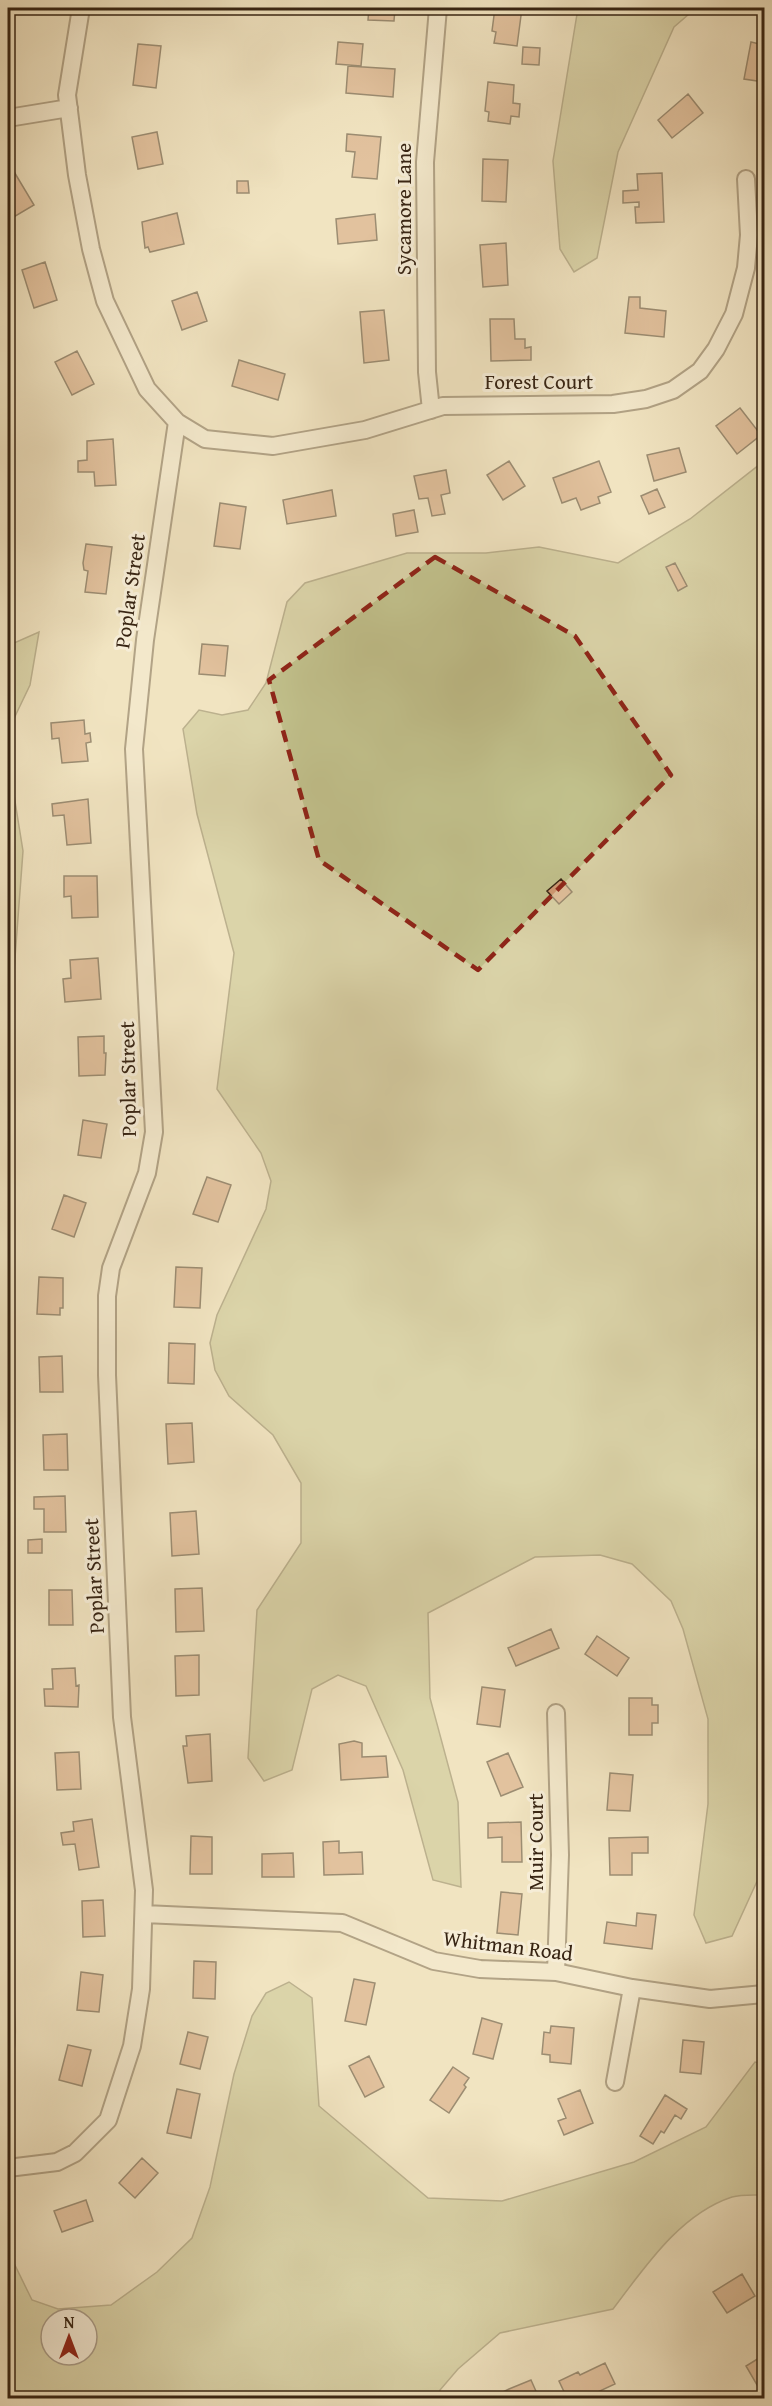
<svg xmlns="http://www.w3.org/2000/svg" width="772" height="2406" font-family="'Gentium Book Plus',serif">
  <rect width="100%" height="100%" fill="#f1e4c1"/>
  <filter id="stains"><feTurbulence type="fractalNoise" baseFrequency=".00333" numOctaves="4"/><feColorMatrix values="0 0 0 0 .2 0 0 0 0 .09 0 0 0 0 .02 0 0 0 .5 -.17"/></filter>
  <radialGradient id="worn" r=".72"><stop offset=".6" stop-color="#630" stop-opacity="0"/><stop offset="1" stop-color="#630" stop-opacity=".3"/></radialGradient>
  <path fill="#c2c28d" stroke="#7c7350" stroke-width="1.5" fill-rule="evenodd" d="M578 8H696L674 27 618 152 597 258 574 272 560 249 553 161Z
    M764 461V1866L732 1936 706 1943 694 1915 708 1804V1719L683 1629 671 1601 632 1564 600 1555 535 1557 428 1613 430 1698 458 1802 461 1887 433 1880 403 1770 366 1686 338 1675 312 1689 292 1770 264 1781 248 1758 257 1610 301 1543V1483L273 1435 229 1396 215 1370 210 1343 217 1315 266 1209 271 1181 261 1153 217 1089 234 953 197 814 183 729 199 710 222 715 248 710 266 683 287 602 305 583 407 553H486L539 547 618 563 690 519Z
    M39 632 30 685 8 731V662L14 643Z
    M8 758 23 851 14 971 8 1000Z
    M8 1498 14 1525 8 1650Z
    M8 1970C14 2001 21 2044 8 2073Z
    M289 1982 312 1998 319 2106 428 2198 502 2201 634 2162 706 2127 755 2062 764 2064V2195C755 2195 742 2194 732 2197 680 2214 645 2267 613 2309L500 2333 458 2369 440 2390 439 2398H8V2251L32 2300 58 2309 111 2305 157 2272 192 2238 210 2187 234 2074 252 2016 266 1993ZM51 2319H87V2355H51Z"/>
  <path fill="#d19a74" stroke="#372413" stroke-width="1.5" d="M12 8H36L35 14 12 12Z
    M140 8H164L163 13 140 10Z
    M369 8H395L394 21 368 20Z
    M495 8H522L517 46 494 43 496 32 492 31Z
    M338 42 363 44 361 66 336 64Z
    M751 42 764 45V82L744 79Z
    M138 44 161 46 156 88 133 85Z
    M523 47 540 48 539 65 522 64Z
    M348 66 395 69 393 97 346 93Z
    M488 82 514 85 513 103 520 104 519 117 511 116 510 124 488 121 489 112 485 111Z
    M688 94 703 113 672 138 658 120Z
    M157 132 163 164 138 169 132 137Z
    M347 134 381 137 377 179 352 177 355 152 346 151Z
    M483 159 508 160 506 202 482 201Z
    M13 170 34 205 12 218 8 212V173Z
    M662 173 664 222 636 223 635 207H639V202L623 203V191L638 190 637 174Z
    M237 181H248L249 193H237Z
    M177 213 184 244 150 252 148 247 145 248 142 222Z
    M375 214 377 240 338 244 336 219Z
    M506 243 508 285 483 287 480 245Z
    M45 262 57 300 34 308 22 270Z
    M197 292 207 321 182 330 172 301Z
    M629 297H640V308L666 311 664 337 625 333Z
    M384 310 389 360 364 363 360 312Z
    M490 319H514L515 339H525V348L531 347V360L491 361Z
    M77 351 94 384 72 395 55 362Z
    M239 360 285 374 278 400 232 386Z
    M740 408 761 435 737 454 716 426Z
    M113 439 116 485 95 486 94 472H78V461L87 460V441Z
    M679 448 686 472 654 481 647 455Z
    M509 461 525 486 503 500 487 475Z
    M599 461 611 492 598 497 600 503 581 510 576 498 562 503 553 478Z
    M446 470 450 493 441 495 445 514 432 516 428 498 419 499 414 476Z
    M657 489 665 507 649 514 641 496Z
    M332 490 336 516 287 524 283 500Z
    M220 503 246 507 240 549 214 546Z
    M414 510 418 532 396 536 393 514Z
    M86 544 112 547 106 594 85 592 88 571 84 570 83 563Z
    M675 563 687 586 678 591 666 567Z
    M202 644 228 646 225 676 199 674Z
    M84 720 85 734 90 733 91 742 86 743 88 761 62 763 59 738 52 739 51 723Z
    M88 799 91 843 67 845 64 815 53 816 52 804Z
    M64 876H97L98 917 72 918 71 896 64 897Z
    M561 879 572 892 559 904 547 891Z
    M98 958 101 999 65 1002 63 979 71 978 70 960Z
    M104 1036V1053H106L105 1075 79 1076 78 1037Z
    M83 1120 107 1124 101 1158 78 1155Z
    M207 1177 231 1185 218 1222 193 1214Z
    M64 1195 86 1203 74 1237 52 1229Z
    M176 1267 202 1268 200 1308 174 1307Z
    M39 1277 63 1278V1308H60V1315L37 1314Z
    M169 1343 195 1344 194 1384 168 1383Z
    M62 1356 63 1392H40L39 1357Z
    M192 1423 194 1462 168 1464 166 1424Z
    M67 1434 68 1470H44L43 1435Z
    M65 1496 66 1532H44V1509H34V1497Z
    M196 1511 199 1554 172 1556 170 1513Z
    M42 1539V1553H28V1540Z
    M202 1588 204 1631 176 1632 175 1589Z
    M49 1590H72L73 1625H49Z
    M551 1629 559 1648 516 1666 508 1648Z
    M597 1636 629 1658 617 1676 585 1654Z
    M199 1655V1695L176 1696 175 1656Z
    M75 1668 76 1686 79 1685 78 1707 45 1706 44 1689H53L52 1669Z
    M482 1687 505 1690 500 1727 477 1724Z
    M629 1698H652V1705H658V1723H652V1735H629Z
    M210 1734 212 1781 188 1783 183 1746H187L186 1736Z
    M354 1741 362 1743V1757L386 1756 388 1777 341 1780 339 1744Z
    M79 1752 81 1789 57 1790 55 1753Z
    M508 1753 523 1787 501 1796 487 1762Z
    M610 1773 633 1775 630 1811 607 1810Z
    M92 1819 99 1867 79 1870 75 1844 63 1845 61 1833 74 1831 73 1822Z
    M521 1822 522 1862H502V1837L488 1838V1823Z
    M191 1836 212 1837V1874H190Z
    M648 1837V1853H632V1875H610L609 1838Z
    M339 1841V1853L362 1852 363 1874 324 1875 323 1842Z
    M293 1853 294 1877H262V1854Z
    M501 1892 522 1894 518 1935 497 1933Z
    M103 1900 105 1936 83 1937 82 1901Z
    M637 1913 656 1915 652 1949 604 1943 607 1922 636 1926Z
    M194 1961 216 1962 215 1999 193 1998Z
    M81 1972 103 1975 99 2012 77 2010Z
    M354 1979 375 1983 366 2025 345 2021Z
    M482 2018 502 2024 493 2059 473 2054Z
    M551 2026 574 2028 571 2064 550 2062V2055L542 2054 544 2032 550 2033Z
    M188 2032 208 2037 200 2069 180 2064Z
    M683 2040 704 2042 701 2074 680 2072Z
    M68 2045 91 2050 82 2086 59 2080Z
    M369 2056 384 2087 365 2097 349 2066Z
    M453 2067 469 2078 464 2085 466 2087 449 2113 430 2100Z
    M177 2089 200 2094 191 2138 167 2133Z
    M580 2090 593 2123 564 2135 558 2121 566 2118 558 2099Z
    M665 2095 687 2109 681 2119 675 2115 664 2133 661 2131 653 2144 640 2136Z
    M142 2158 158 2173 135 2198 119 2183Z
    M86 2200 93 2221 62 2232 54 2211Z
    M742 2274 755 2296 727 2313 713 2292Z
    M764 2355V2380L757 2385 746 2366Z
    M605 2363 615 2384 585 2398H567L559 2381 578 2372 580 2375Z
    M531 2380 539 2398H491L509 2389Z"/>
  <g fill="none" stroke-linecap="round" stroke-linejoin="round">
    <g stroke="#66543e" stroke-width="20">
      <path id="street" d="M81 8 67 95 77 175 91 249 105 301 147 389 177 422 205 439 273 446 365 430 443 406 613 404 646 399 673 390 700 371 716 349 734 314 746 268 749 235 746 179
        M8 118 69 108
        M431 410 427 372 425 162 438 8
        M144 1914 342 1923 434 1961 480 1969 556 1972 632 1988 710 1999 764 1994
        M556 1972 560 1855 556 1713
        M615 2082 632 1988
        M8 2168 57 2162 75 2153 108 2120 132 2046 141 1989 144 1890 122 1717 107 1375V1296L111 1268 147 1173 154 1132 134 749 145 640 177 422"/>
    </g>
    <use href="#street" stroke="#f6edd7" stroke-width="16"/>
  </g>
  <path d="M0 0H772V2406H0ZM435 557 575 636 671 775 478 970 319 860 269 680Z" fill="#f1e4c1" fill-opacity=".55" fill-rule="evenodd"/>
  <path fill="none" stroke="#8f2418" stroke-width="4.5" stroke-dasharray="12 8" stroke-linejoin="round" d="M435 557 575 636 671 775 478 970 319 860 269 680Z"/>
  <g text-anchor="middle" stroke-width="6" stroke-linejoin="round" paint-order="stroke">
    <g font-size="21" fill="#372413" stroke="#f6edd7">
      <text transform="translate(404 209) rotate(-90)" y="7">Sycamore Lane</text>
      <text x="539" y="389">Forest Court</text>
      <text transform="translate(130 591) rotate(-82)" y="7">Poplar Street</text>
      <text transform="translate(128 1079) rotate(-91)" y="7">Poplar Street</text>
      <text transform="translate(94 1576) rotate(-93)" y="7">Poplar Street</text>
      <text transform="translate(536 1842) rotate(-90)" y="7">Muir Court</text>
      <text transform="translate(508 1946) rotate(7)" y="7">Whitman Road</text>
    </g>
  </g>
  <rect width="772" height="2406" fill="none" stroke="#f1e4c1" stroke-width="30"/>
  <rect x="9" y="9" width="754" height="2388" fill="none" stroke="#372413" stroke-width="3"/>
  <rect x="15" y="15" width="742" height="2376" fill="none" stroke="#372413" stroke-width="1.5"/>
  <g transform="translate(69 2337)"><circle r="28" fill="#f6edd7" stroke="#aa9d89" stroke-width="1.5"/>
  <path d="M0-4.5L10 22L0 15L-10 22Z" fill="#8f2418"/>
  <text y="-9" font-size="16" font-weight="bold" text-anchor="middle" fill="#372413">N</text>
  </g>
  <rect width="100%" height="100%" filter="url(#stains)"/>
  <rect width="100%" height="100%" fill="url(#worn)"/>
</svg>
